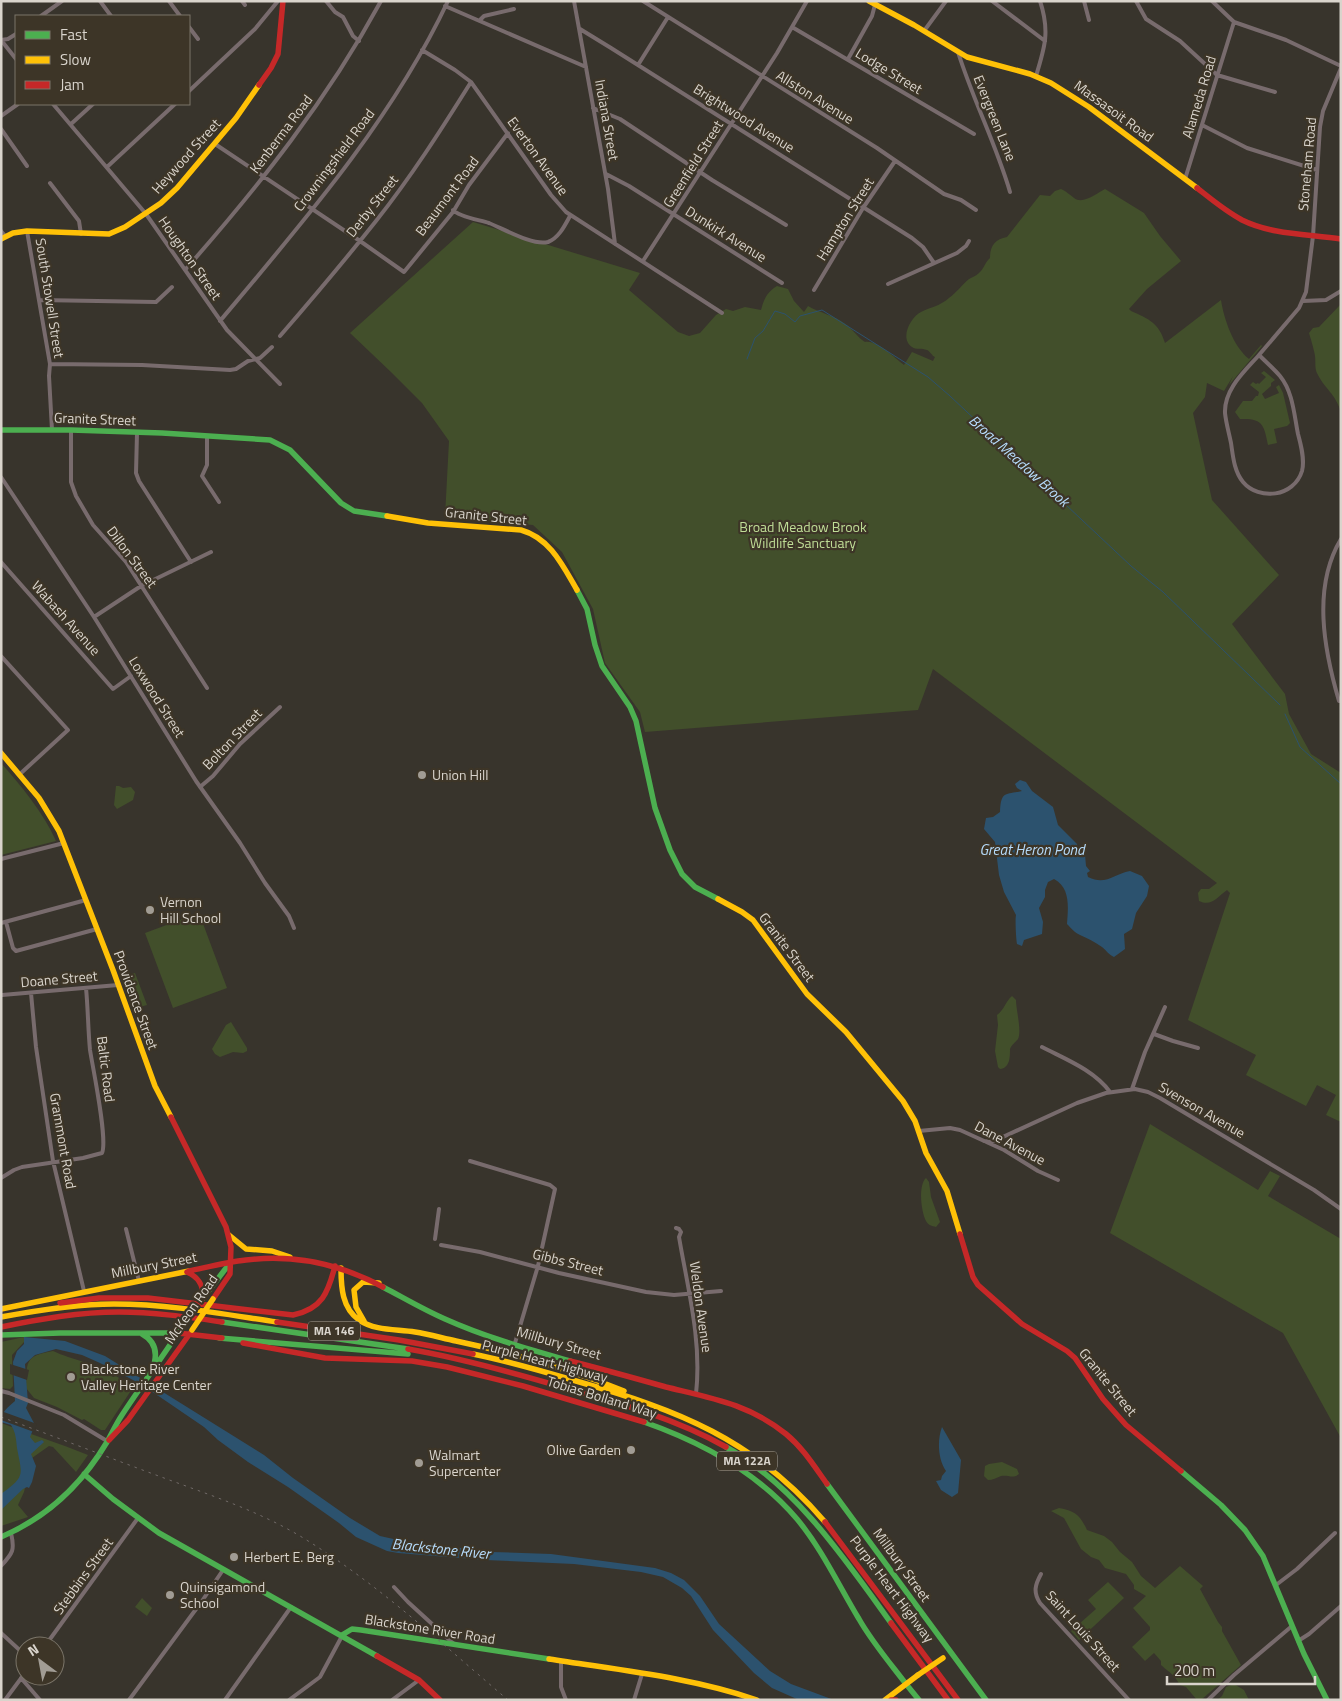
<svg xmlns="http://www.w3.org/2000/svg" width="1342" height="1701" font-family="'Titillium Web',sans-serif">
  <rect width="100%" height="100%" fill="#38342c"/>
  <path fill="#424f2b" d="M1061 189C1067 192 1069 194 1074 198 1083 205 1097 193 1105 189L1144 213 1160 236 1181 261 1147 289 1129 309 1131 311C1149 319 1159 323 1165 343L1221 300C1224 319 1233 346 1249 359L1261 345 1262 346 1229 385 1233 376 1224 391 1207 383 1205 397 1193 413 1212 500 1279 575 1232 624 1285 694 1289 714 1311 754 1341 773V1122L1326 1115 1336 1095 1317 1085 1306 1106 1246 1075 1256 1055 1188 1020 1230 893 1227 890C1217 897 1212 907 1199 901L1198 893 1201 889H1209L1217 883 933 669 918 710 645 732 640 712 605 663 593 609 562 552 533 525 445 517 449 441 422 403 392 373 350 333 473 222 640 273 629 290 678 332 689 336 700 333 716 315 726 309 733 311 745 307 761 310C764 299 767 292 777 286L788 289 794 301 804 312 808 306C820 313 833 315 844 323 852 328 857 337 865 342 878 340 894 358 904 365L912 352 933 361 935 357C932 356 930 351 927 350 922 348 916 350 912 347 899 338 911 317 921 312 931 307 940 306 949 298 956 293 962 285 969 279 972 277 976 276 979 273 984 269 985 262 990 258 990 246 995 239 1007 237L1040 195 1050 196 1055 191Z
    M1341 304V412C1335 393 1325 389 1318 375 1314 369 1316 362 1315 356 1315 353 1310 336 1309 333L1313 328 1319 327Z
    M1264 371 1275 380 1271 383V386L1262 394 1265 399 1279 393 1276 387 1279 385 1283 393 1290 423 1287 426 1274 429 1277 443 1268 445C1264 425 1263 418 1240 419L1235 412 1243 401H1252L1256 396H1258L1259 392 1250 385 1253 382 1256 384 1258 383 1259 384 1266 377 1261 373Z
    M1 763C22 787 43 812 56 841L1 855Z
    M116 786H119L123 788 131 787 135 792 133 800 117 809 114 805Z
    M199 913 227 988 173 1008 145 933Z
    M135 973 147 1005 136 1008 125 976Z
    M1012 996 1016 1000C1016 1010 1022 1031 1018 1039 1015 1043 1012 1044 1010 1049 1010 1057 1010 1068 1000 1069L998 1067 995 1051 998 1025 997 1015C1005 1009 1005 1002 1012 996Z
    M231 1022 247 1048V1051L243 1053 233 1052 220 1057 215 1054 212 1049 226 1025Z
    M1150 1124 1258 1190 1270 1171 1280 1176 1268 1196 1341 1239V1438L1283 1333 1110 1233Z
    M926 1178 929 1182 931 1197 940 1222 936 1227C932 1226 928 1225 926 1221 921 1212 918 1185 926 1178Z
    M24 1337V1342L12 1355 13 1386 10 1389 1 1388V1342Z
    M53 1351C72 1360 97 1363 113 1377L116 1376 124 1381 136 1383 105 1430H101L84 1419 82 1420 57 1407 34 1398 26 1388C27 1362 24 1356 53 1351Z
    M1 1423C30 1434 59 1443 88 1455L76 1472 53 1447 49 1446 32 1458 24 1492 18 1505 28 1517 1 1526Z
    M1002 1462 1017 1469 1019 1474C1013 1479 1009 1475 1001 1476 996 1478 993 1480 988 1480L984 1476 985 1466 989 1464Z
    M1059 1508C1075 1511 1080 1515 1087 1530L1104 1536 1112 1542 1120 1552 1132 1562 1141 1576 1155 1588 1180 1566 1203 1586 1200 1589 1218 1622 1222 1627V1631L1241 1665 1201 1700H1197L1186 1687 1180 1685C1173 1673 1171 1674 1161 1665V1661L1154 1653 1145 1661 1132 1647 1150 1630V1627L1133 1608 1146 1596 1134 1589V1585L1126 1574 1105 1568 1099 1560 1091 1557 1081 1549 1064 1518 1051 1511Z
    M1108 1582 1124 1598 1079 1640 1071 1631 1096 1609 1088 1600Z
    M142 1598 152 1608 147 1616 135 1607Z
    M1234 1684 1244 1690 1249 1700H1217L1222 1696 1226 1687Z"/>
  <path fill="#2c526e" d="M1020 780 1026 782 1032 791 1053 807 1058 825 1077 844 1078 850 1085 855 1086 866 1090 871 1087 873 1088 877C1106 886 1113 874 1130 871L1142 876 1149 886 1147 896 1136 913 1132 929 1124 934 1125 949 1114 957C1109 955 1106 950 1102 947 1095 942 1087 938 1080 935 1075 933 1071 928 1067 924 1068 908 1071 888 1054 879L1048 882 1045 890V897L1039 908 1043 922 1042 934 1024 940 1022 946 1017 944C1016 938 1015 920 1016 915L1004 892 999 875 995 842 984 829 986 818 993 817 1000 812C1001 791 1005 795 1022 791L1017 788 1015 784Z
    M24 1337 65 1341 105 1356 264 1455 293 1478 350 1518 380 1536 398 1540 492 1552 551 1554 655 1568 671 1573 684 1580 700 1596 719 1624 770 1671 791 1684 834 1700H799L772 1688 754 1673 713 1630 691 1596 682 1588 663 1577 641 1572 574 1564 485 1560 398 1553 387 1551 356 1537 339 1523 288 1487 248 1462 218 1440 204 1427 160 1397 135 1381 100 1363 82 1355 56 1349 35 1355 25 1364 28 1403 26 1408 35 1425 30 1437 35 1443 42 1440 44 1442 31 1454 36 1466 32 1482 29 1488 27 1487 23 1489 1 1510V1494C26 1476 22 1475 17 1448 16 1439 16 1433 11 1425L1 1422C1 1412 8 1407 15 1401L13 1362 17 1351 24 1344Z
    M942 1427 961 1460 958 1493 952 1497 941 1490 936 1481 941 1480 942 1476 946 1471C938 1459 937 1441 942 1427Z"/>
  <path fill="#38342c" d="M10 1364 29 1370 27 1380 10 1374Z
    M1 1411 37 1424 34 1432 1 1420Z"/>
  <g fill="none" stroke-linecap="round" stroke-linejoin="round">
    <path stroke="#2c526e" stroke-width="1" d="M747 359 755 338 763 331 775 311 785 314 795 322 800 316 822 310 928 377 950 396 1131 566 1163 592 1280 705
      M1285 714 1300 747 1341 784"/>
    <path stroke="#786b6d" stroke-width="4" d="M100 1 111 16
      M169 1 180 16
      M242 1 245 5
      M326 1 335 12 343 17 353 36 359 41
      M574 1 608 189 615 244
      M643 1 877 148 944 194 961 200 976 210
      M992 1 1045 41
      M1084 1 1089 20
      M1136 1 1146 19 1180 41 1217 75 1275 92
      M1212 1 1234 22 1286 40 1341 66
      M445 6 586 67
      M41 16 62 1
      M480 20 484 16 514 9
      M189 27 198 39
      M792 27 974 134
      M580 29 611 48 912 238 923 247 934 263
      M924 31 946 1
      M1 40 16 59
      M1 40 8 39 16 34
      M422 50 455 70 471 82 551 195 566 212 722 313
      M958 52C973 100 996 144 1010 192
      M848 59 872 16 876 1
      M638 65 668 17
      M1036 76C1045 47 1050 31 1040 1
      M189 91 255 29 278 1
      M53 104 146 214 227 330 280 384
      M593 108 620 119 712 180 786 225
      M1 116 18 104
      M71 124 93 104
      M1202 125 1247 148 1317 170
      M1 129 27 166
      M215 144 360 241 404 272 453 212 469 185 508 133
      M107 167 175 104
      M606 174 629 186 782 283
      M1185 179 1234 22
      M50 183 79 221 81 234
      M453 210C459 217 480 220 489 223 504 229 533 246 548 242 559 238 565 225 570 216
      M1 231 5 236
      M27 231 50 364 49 376 52 430
      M643 261 777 53 807 1
      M185 270C260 185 327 100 381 1
      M888 284 957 253 966 246 969 241
      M814 290 863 208 895 161
      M39 300 156 302 172 287
      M1303 301 1326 300 1341 291
      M220 321C304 221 392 120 448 1
      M280 336C313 298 345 260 376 221 411 177 441 130 471 82
      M1259 355C1245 371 1224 389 1225 413 1226 423 1229 433 1231 443 1233 456 1234 471 1243 482 1259 501 1294 497 1302 471 1305 460 1301 445 1298 434 1294 414 1293 392 1280 376 1274 369 1266 362 1259 355L1299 308 1306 292 1313 236 1320 127 1323 111 1341 68
      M50 364 142 365 230 370 236 369 248 361 260 358 272 347
      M71 430V482L76 496 93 525 126 562 207 688
      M137 433 136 473 139 481 191 562
      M207 436V465L202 476 219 502
      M1 477 94 617 196 781 240 843 265 883 289 916 294 928
      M1 562 113 689 131 676
      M94 617 141 586 211 552
      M1 656 68 730 20 774
      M1339 701C1324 650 1312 587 1341 539
      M200 787 213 776 240 744 280 707
      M1 859 64 843
      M6 922 13 948 16 951 97 929
      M1 923 86 900
      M31 993 36 1047 53 1161 84 1291
      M2 995 118 985
      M1154 1034 1173 1041 1198 1048
      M1042 1047C1065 1059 1094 1070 1110 1092
      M1132 1089 1145 1052 1165 1007
      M919 1131 950 1128 960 1130 1004 1150 1038 1171 1058 1180
      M984 1141 992 1142 1077 1103 1106 1093 1135 1089 1148 1092 1160 1098 1314 1190 1341 1209
      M470 1161 550 1185 555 1189 538 1266 515 1343
      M1 1178 14 1170 22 1167 83 1158 102 1153C108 1140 93 1069 90 1050 88 1029 88 1008 86 988
      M676 1228 679 1229 681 1232 679 1237C688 1290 702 1341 696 1394
      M126 1229 139 1281
      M435 1239 439 1209
      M441 1245 480 1252 559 1273 646 1292 674 1295 721 1291
      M1 1391 9 1393 64 1415 107 1441
      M1 1566C13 1553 15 1550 11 1533
      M1041 1574C1035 1585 1033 1592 1040 1603L1129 1700
      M1276 1585 1297 1569 1335 1533
      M394 1587 408 1602 454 1644
      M1 1633 25 1655
      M1298 1641 1309 1634 1341 1606
      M45 1646 138 1518
      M561 1662V1687L566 1700
      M21 1678 40 1700
      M5 1700 25 1673
      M129 1700 202 1601 223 1570
      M225 1700 291 1607
      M289 1700 320 1677 342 1636
      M392 1700 419 1680
      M634 1700 642 1674
      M1208 1700 1234 1675 1292 1626"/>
    <path stroke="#4caf50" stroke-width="5.5" d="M1 430H71L162 433 270 440 290 450 341 503 354 511 387 516
      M577 590 587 609 595 645 602 666 630 707 636 721 655 808 670 850 682 874 695 887 718 899
      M383 1287C404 1298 424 1310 445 1319 485 1337 528 1349 570 1361
      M203 1298 230 1263
      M222 1322 408 1349
      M142 1334C157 1342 158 1355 152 1370
      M1 1335 60 1333H178
      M219 1338 408 1354
      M644 1422C701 1442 757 1472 797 1519 822 1549 839 1586 859 1619 872 1642 890 1663 906 1684
      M726 1447C796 1486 845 1559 891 1623
      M1181 1471 1221 1505 1245 1530 1263 1556 1304 1654 1327 1700
      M84 1474 113 1499 159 1533 377 1656
      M827 1484 986 1700
      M1 1537C46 1518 82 1484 107 1442 112 1433 116 1424 122 1415 141 1386 161 1359 180 1330
      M342 1635 352 1629 361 1630 549 1659
      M906 1684 919 1700"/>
    <path stroke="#ffc107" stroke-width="5.5" d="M869 1 914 25 967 57 1030 74 1051 83 1089 107 1197 188
      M1 239 13 233 27 231 109 234 125 227 161 203 177 188 236 118 259 85
      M387 516 428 523 521 530C550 538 563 566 577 590
      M1 753 39 798 59 831 113 970 155 1086 171 1117
      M718 899 742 912 753 920 807 994 846 1032 903 1101 915 1121 926 1153 947 1191 960 1234
      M229 1235 246 1249 272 1251 290 1257
      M341 1268C341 1287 342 1308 359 1320 375 1331 396 1329 415 1332 428 1334 442 1338 456 1341 513 1353 569 1369 624 1391
      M1 1309 189 1271
      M1 1317C39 1310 76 1304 114 1304 169 1304 223 1314 277 1322
      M364 1321 356 1307 354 1290 363 1282 379 1283
      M473 1354C508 1361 542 1371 576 1381 678 1410 754 1439 825 1522
      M549 1659C618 1670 690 1677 757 1700
      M885 1700 918 1675"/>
    <path stroke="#c62828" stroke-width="5.5" d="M259 85 271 68 278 54 283 1
      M1197 188C1211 199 1225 211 1242 220 1272 235 1308 234 1341 239
      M171 1117 226 1227 231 1247 230 1274 213 1299
      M960 1234 973 1277 978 1285 1022 1324 1067 1351 1075 1358 1103 1399 1126 1425 1181 1471
      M189 1271C208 1267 227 1262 246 1260 295 1254 340 1264 383 1287
      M187 1272C198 1277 203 1284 203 1296
      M60 1303 99 1298H148L293 1315C322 1309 328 1293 335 1266
      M277 1322 399 1340 473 1354
      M1 1327C40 1319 79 1312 119 1312 153 1312 188 1317 222 1322
      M178 1333 222 1338
      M243 1343 325 1358 412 1361 447 1367 523 1386 644 1422
      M408 1349C460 1358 511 1372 562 1387 619 1403 674 1418 726 1447
      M570 1361C602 1369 634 1378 666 1387 711 1398 749 1404 786 1434 803 1448 814 1466 827 1484
      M109 1440 128 1420 191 1332
      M825 1522 958 1700
      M891 1623 948 1700
      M377 1656 419 1680 440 1700
      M891 1700H896"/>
    <path stroke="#716a68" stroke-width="1" stroke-dasharray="2.5 5" stroke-linecap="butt" d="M1 1417C56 1437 110 1458 164 1478 210 1495 258 1511 300 1536 376 1582 441 1643 508 1700"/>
    <path stroke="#ffc107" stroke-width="5.5" d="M192 1330 213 1299
      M918 1675 943 1658"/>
    <path stroke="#c62828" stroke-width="5.5" d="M182 1327 203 1298"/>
  </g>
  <g fill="#a19c94" stroke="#3d3527" stroke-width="2">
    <circle cx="422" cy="775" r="5"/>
    <circle cx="150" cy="910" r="5"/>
    <circle cx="71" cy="1377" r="5"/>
    <circle cx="631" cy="1450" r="5"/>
    <circle cx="419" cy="1463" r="5"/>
    <circle cx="234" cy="1557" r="5"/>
    <circle cx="170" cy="1595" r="5"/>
  </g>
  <g text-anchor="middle" stroke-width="4.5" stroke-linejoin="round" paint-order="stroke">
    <g fill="#3d3527" stroke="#aaa49a" stroke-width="1">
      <rect x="308" y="1321.5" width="52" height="19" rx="4"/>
      <rect x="717" y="1451.5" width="60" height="19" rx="4"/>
    </g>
    <g font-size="12" font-weight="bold" fill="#d9d4cc">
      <text x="334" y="1335">MA 146</text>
      <text x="747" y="1465">MA 122A</text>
    </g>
    <g font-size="14" fill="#d9d4cc" stroke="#3d3527">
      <text transform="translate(889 71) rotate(31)" y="5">Lodge Street</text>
      <text transform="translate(815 97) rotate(32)" y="5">Allston Avenue</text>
      <text transform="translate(1199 97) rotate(-73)" y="5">Alameda Road</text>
      <text transform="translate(1114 111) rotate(36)" y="5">Massasoit Road</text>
      <text transform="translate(744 118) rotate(32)" y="5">Brightwood Avenue</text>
      <text transform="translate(995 118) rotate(68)" y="5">Evergreen Lane</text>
      <text transform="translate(607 120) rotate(80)" y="5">Indiana Street</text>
      <text transform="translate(281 134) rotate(-53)" y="5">Kenberma Road</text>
      <text transform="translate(186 156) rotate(-48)" y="5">Heywood Street</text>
      <text transform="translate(538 156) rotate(54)" y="5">Everton Avenue</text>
      <text transform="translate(334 160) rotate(-53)" y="5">Crowningshield Road</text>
      <text transform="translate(693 164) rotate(-58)" y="5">Greenfield Street</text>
      <text transform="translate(1307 164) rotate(-85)" y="5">Stoneham Road</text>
      <text transform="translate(447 196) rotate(-53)" y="5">Beaumont Road</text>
      <text transform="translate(372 206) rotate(-52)" y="5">Derby Street</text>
      <text transform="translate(845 219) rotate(-58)" y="5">Hampton Street</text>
      <text transform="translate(726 234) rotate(32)" y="5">Dunkirk Avenue</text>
      <text transform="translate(190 258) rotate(55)" y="5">Houghton Street</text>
      <text transform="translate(50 298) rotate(81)" y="5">South Stowell Street</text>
      <text transform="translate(95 419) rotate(2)" y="5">Granite Street</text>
      <text transform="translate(486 516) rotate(6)" y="5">Granite Street</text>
      <text transform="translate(132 557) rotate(53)" y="5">Dillon Street</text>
      <text transform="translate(66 618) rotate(48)" y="5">Wabash Avenue</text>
      <text transform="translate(157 697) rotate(58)" y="5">Loxwood Street</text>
      <text transform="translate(232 739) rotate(-46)" y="5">Bolton Street</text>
      <text transform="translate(787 947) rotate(53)" y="5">Granite Street</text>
      <text transform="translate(59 979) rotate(-5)" y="5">Doane Street</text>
      <text transform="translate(136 1000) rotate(70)" y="5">Providence Street</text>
      <text transform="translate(106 1069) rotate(83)" y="5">Baltic Road</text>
      <text transform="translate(1202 1110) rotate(30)" y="5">Svenson Avenue</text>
      <text transform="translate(63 1141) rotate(80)" y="5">Grammont Road</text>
      <text transform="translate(1010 1143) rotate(28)" y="5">Dane Avenue</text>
      <text transform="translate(568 1262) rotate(14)" y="5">Gibbs Street</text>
      <text transform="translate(154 1265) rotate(-11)" y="5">Millbury Street</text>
      <text transform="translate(701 1307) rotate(82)" y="5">Weldon Avenue</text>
      <text transform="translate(191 1309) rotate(-55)" y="5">McKeon Road</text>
      <text transform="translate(559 1343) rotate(16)" y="5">Millbury Street</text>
      <text transform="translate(545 1361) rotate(15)" y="5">Purple Heart Highway</text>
      <text transform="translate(1108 1382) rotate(51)" y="5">Granite Street</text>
      <text transform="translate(602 1397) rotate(17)" y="5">Tobias Bolland Way</text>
      <text transform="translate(902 1565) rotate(54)" y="5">Millbury Street</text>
      <text transform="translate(83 1576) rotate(-54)" y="5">Stebbins Street</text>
      <text transform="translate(892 1589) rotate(53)" y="5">Purple Heart Highway</text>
      <text transform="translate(430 1629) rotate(9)" y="5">Blackstone River Road</text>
      <text transform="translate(1083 1631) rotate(48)" y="5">Saint Louis Street</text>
    </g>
    <g font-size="14" fill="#bfdd96" stroke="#3d3527">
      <text x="803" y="532">Broad Meadow Brook<tspan x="803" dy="16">Wildlife Sanctuary</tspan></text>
    </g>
    <g font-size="14" fill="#d9d4cc" stroke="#3d3527" text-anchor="start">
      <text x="432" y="780">Union Hill</text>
      <text x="160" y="907">Vernon<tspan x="160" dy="16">Hill School</tspan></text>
      <text x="81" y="1374">Blackstone River<tspan x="81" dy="16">Valley Heritage Center</tspan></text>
      <text x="621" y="1455" text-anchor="end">Olive Garden</text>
      <text x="429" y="1460">Walmart<tspan x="429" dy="16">Supercenter</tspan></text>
      <text x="244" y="1562">Herbert E. Berg</text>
      <text x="180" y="1592">Quinsigamond<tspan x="180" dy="16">School</tspan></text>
    </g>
    <g font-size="15" font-style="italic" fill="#b6dcfc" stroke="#3d3527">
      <text transform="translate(1019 461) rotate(42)" y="5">Broad Meadow Brook</text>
      <text x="1032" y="855">Great Heron Pond</text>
      <text transform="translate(441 1549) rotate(6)" y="5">Blackstone River</text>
    </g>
  </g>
  <rect width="1342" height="1701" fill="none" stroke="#d9d4cc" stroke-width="5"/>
  <rect x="15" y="15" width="175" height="90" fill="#3d3527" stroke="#7b7569"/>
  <rect x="25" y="31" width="25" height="8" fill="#4caf50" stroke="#7b7569"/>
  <text x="60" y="40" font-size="15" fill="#d9d4cc">Fast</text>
  <rect x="25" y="56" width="25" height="8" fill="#ffc107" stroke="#7b7569"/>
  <text x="60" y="65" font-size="15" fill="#d9d4cc">Slow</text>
  <rect x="25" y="81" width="25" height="8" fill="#c62828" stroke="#7b7569"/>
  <text x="60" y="90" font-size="15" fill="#d9d4cc">Jam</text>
  <g transform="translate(40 1661) rotate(328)"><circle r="24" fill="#3d3527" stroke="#7b7569"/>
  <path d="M0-4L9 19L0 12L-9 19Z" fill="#a19c94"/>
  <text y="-8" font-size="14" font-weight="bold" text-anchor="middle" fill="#d9d4cc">N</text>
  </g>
  <path d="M1167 1676v8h148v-8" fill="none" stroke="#d9d4cc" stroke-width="2.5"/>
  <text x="1174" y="1676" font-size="15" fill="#d9d4cc" stroke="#3d3527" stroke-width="4" paint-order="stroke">200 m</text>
</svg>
